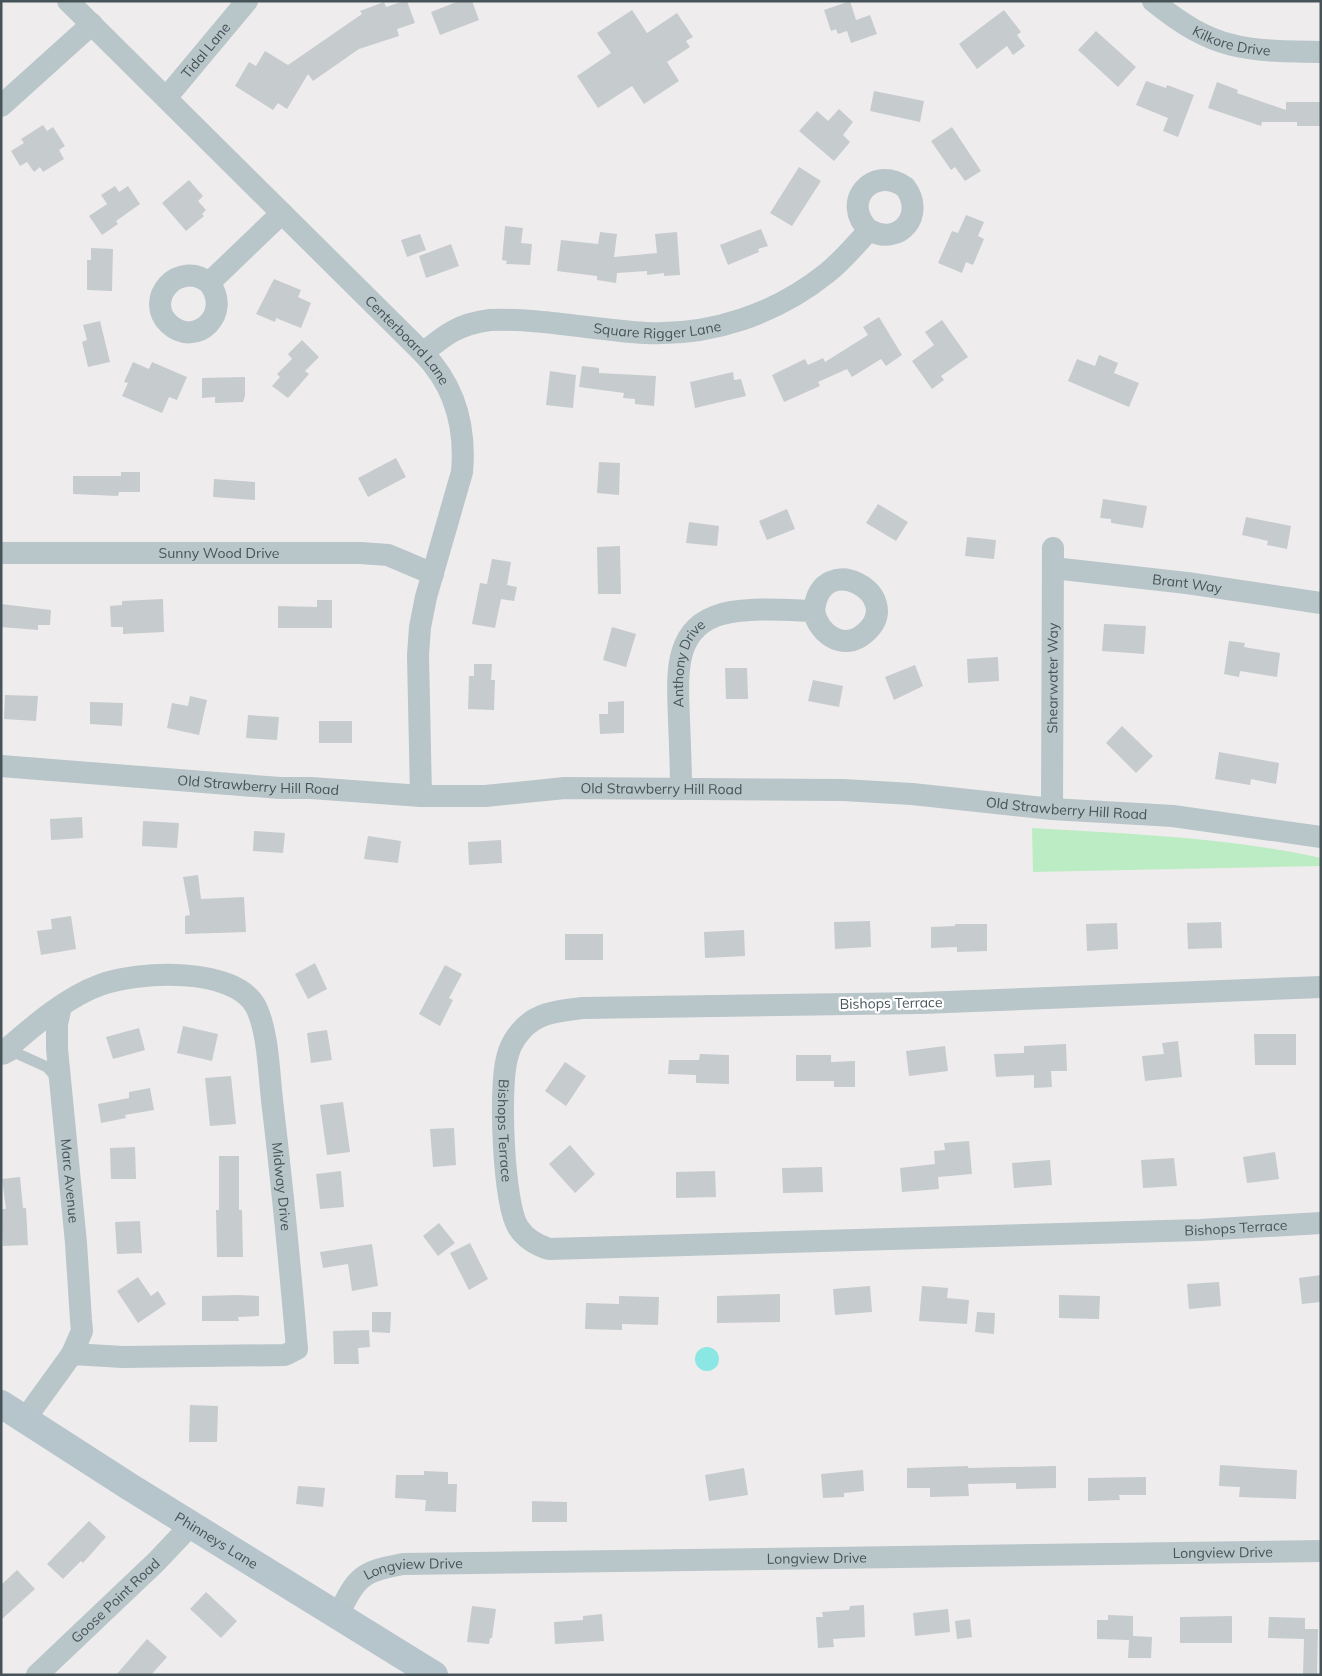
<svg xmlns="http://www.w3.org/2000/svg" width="1322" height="1676" font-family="Mulish,sans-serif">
  <rect width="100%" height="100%" fill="#efeced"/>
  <path fill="#bcecc3" d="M1032 828C1128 834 1227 837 1321 858V866L1033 872Z"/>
  <path fill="#8be7e4" d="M695 1359a12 12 0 1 1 24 0a12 12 0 1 1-24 0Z"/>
  <path fill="#c6cbce" d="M404 1H407L415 23 397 29 399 36 359 49 313 81 308 74 287 109 278 103 273 110 235 86 249 62 256 66 265 51 288 65 362 14 360 11 384 2 386 7Z
    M459 1H472L479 20 440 35 431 12Z
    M850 1 856 20 870 15 877 34 851 43 847 31 838 34 836 29 831 31 824 10Z
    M632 10 647 33 677 13 693 37 686 41 690 47 667 62 679 81 644 104 632 86 598 108 577 76 611 53 597 33Z
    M1004 10 1021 32 1017 35 1025 46 1013 55 1007 46 977 69 959 44Z
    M1096 31 1136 67 1118 87 1078 50Z
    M1146 81 1166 88 1167 85 1194 95 1178 137 1163 131 1168 118 1136 105Z
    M1217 82 1238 90 1237 93 1286 110V102H1321V126H1297V122H1262L1261 126 1208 108Z
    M874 91 924 101 920 122 870 111Z
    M839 109 853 122 843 135 850 142 834 161 799 131 817 111 828 121Z
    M43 125 47 131 53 127 65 146 59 150 64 159 43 172 40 167 34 172 27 162 20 166 11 151 24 143 21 139Z
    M952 127 981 171 965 181 955 167 951 170 931 141Z
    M799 167 821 181 792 226 770 213Z
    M189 180 203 196 198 201 206 210 202 214 204 216 186 231 162 203Z
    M115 186 119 192 128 186 140 204 116 221 118 224 102 235 89 216 107 204 101 195Z
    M966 215 984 222 978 236 984 239 973 265 966 262 962 273 938 263 952 231 958 233Z
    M505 226 523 228 521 243 532 244 530 265 506 264 507 261 502 260Z
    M761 229 768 246 758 249 759 252 728 265 720 245Z
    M600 232 617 234 614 257 657 253 655 234 677 232 680 275 664 276V273L647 275V271L617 273 616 283 597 280V276L557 271 561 240 598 244Z
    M420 234 426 250 407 257 401 240Z
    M451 244 459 266 426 278 419 256Z
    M91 248 113 249 112 291 87 290V260H91Z
    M274 279 301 290 298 297 311 303 301 328 276 318 275 322 256 314Z
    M879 317 902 355 886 366 881 359 852 377 847 369 818 382 820 386 784 402 772 375 805 359 808 365 823 358 825 362 868 335 863 327Z
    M942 320 968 357 941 376 944 380 932 389 912 361 934 345 925 332Z
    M100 321 110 362 88 367 82 342 87 340 83 325Z
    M302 340 319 357 305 371 309 374 288 398 272 386 280 377 277 374 292 359 288 354Z
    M1099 355 1118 363 1114 373 1139 383 1129 407 1068 381 1077 359 1095 366Z
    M133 362 149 369 152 362 187 377 177 400 169 397 162 413 122 396 128 383 124 382Z
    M582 366 599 368V373L656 376 654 406 635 404V399L623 398 624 393 579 387Z
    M550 371 576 375 573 408 546 405Z
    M733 372 734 380 741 379 746 396 695 408 690 382Z
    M245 377V396L243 402 215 403V397L202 398V378Z
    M396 458 406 477 368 497 358 478Z
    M599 462 620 463 619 495 597 493Z
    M121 472H140V492H119L118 496 73 494V476H121Z
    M214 479 255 482V500L213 497Z
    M1103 499 1147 506 1143 528 1111 523V519L1100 518Z
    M878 504 908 522 896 541 866 523Z
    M787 509 795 529 767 540 759 521Z
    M1246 517 1291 526 1287 549 1267 545 1268 541 1242 535Z
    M689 522 719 526 717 546 686 543Z
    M967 537 996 540 994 559 965 556Z
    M620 546 621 594H598L597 547Z
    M492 559 511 562 507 585 517 587 514 601 501 599 495 628 472 624 480 583 487 584Z
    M163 599 164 632 123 634V627H111L110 606 122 605V601Z
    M317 600H332V628H278V606L317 607Z
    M1 604 51 610 50 625H38V630L1 627Z
    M1104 624 1146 626 1144 654 1102 651Z
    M612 627 636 634 626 667 603 660Z
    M1229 641 1245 643 1244 647 1280 653 1277 677 1240 671 1239 677 1224 674Z
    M998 657 999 681 968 683 967 659Z
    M474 664H492L491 680H495L494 710 468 709 469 676H474Z
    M915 665 923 686 894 700 885 677Z
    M725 668H747L748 699H726Z
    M813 680 843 686 839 707 808 701Z
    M5 695 38 696 36 721 4 719Z
    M190 696 207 700 199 735 167 728 172 703 188 706Z
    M624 701V733L600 734 599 714H608V702Z
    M90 702 123 703 122 726 90 724Z
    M248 715 279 717 277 740 246 738Z
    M319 721H352V743H319Z
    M1122 726 1153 756 1136 773 1106 743Z
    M1219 752 1279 763 1276 784 1251 779 1250 785 1215 779Z
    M82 817 83 838 51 840 50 819Z
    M143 821 179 823 177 848 142 846Z
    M254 831 285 833 283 853 253 851Z
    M368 836 401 841 398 863 364 859Z
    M501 840 502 863 469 865 468 842Z
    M198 875 201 899 244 897 246 932 185 934V916L190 915 183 877Z
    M71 916 76 949 41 955 37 931 52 929 51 919Z
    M870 921 871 947 835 949 834 922Z
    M1221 922 1222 948 1188 949 1187 923Z
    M1117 923 1118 949 1087 951 1086 924Z
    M955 924H987V951L957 952V947L931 948V927L955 926Z
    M744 930 745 956 705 958 704 932Z
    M565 934H603V960H565Z
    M315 963 327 989 308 999 295 974Z
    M445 965 462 974 449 998 453 1000 440 1026 419 1014Z
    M183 1026 218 1034 212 1061 177 1053Z
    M139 1028 145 1050 113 1059 106 1037Z
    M327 1030 332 1060 311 1063 307 1033Z
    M1254 1034H1296V1065H1255Z
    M1178 1041 1182 1077 1145 1081 1142 1056 1164 1054 1162 1043Z
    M1066 1044 1067 1071H1051L1052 1087 1034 1088V1075L996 1077 994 1054 1024 1053V1046Z
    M945 1046 948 1071 909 1076 906 1051Z
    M700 1054 729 1055V1084L696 1083V1075L668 1074 669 1060H699Z
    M796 1055H831V1062L855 1061V1087H834V1081H796Z
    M565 1062 586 1076 566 1106 545 1091Z
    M231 1076 236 1124 210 1126 205 1078Z
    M150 1088 154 1110 125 1115 126 1118 101 1123 98 1104 129 1098V1092Z
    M343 1102 350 1152 327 1155 320 1105Z
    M454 1128 456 1165 433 1167 430 1129Z
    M969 1141 972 1174 938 1177 939 1189 902 1192 900 1168 935 1164 934 1151 945 1150 944 1143Z
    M570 1145 595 1174 575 1193 549 1164Z
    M135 1147 136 1179H111L110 1148Z
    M1275 1152 1279 1179 1247 1183 1243 1157Z
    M219 1156H239V1210H242L243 1257H217L216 1210H219Z
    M1174 1158 1177 1186 1143 1188 1141 1160Z
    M1050 1160 1052 1185 1014 1188 1012 1163Z
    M822 1167 823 1192 783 1193 782 1168Z
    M341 1171 344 1207 320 1209 316 1174Z
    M715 1171 716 1197 676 1198V1172Z
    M20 1177 23 1208H26L28 1245 3 1246 1 1209H6L2 1179Z
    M140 1221 142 1253 117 1254 115 1222Z
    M439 1223 455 1243 438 1256 423 1236Z
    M470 1243 488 1279 469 1290 450 1253Z
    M372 1244 378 1286 352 1291 348 1264 323 1268 320 1252Z
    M1321 1275V1302L1302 1304 1299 1278Z
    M138 1277 151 1296 158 1291 166 1304 138 1323 117 1291Z
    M1219 1282 1221 1306 1189 1309 1187 1284Z
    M870 1286 872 1312 835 1315 833 1289Z
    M922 1286 948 1288 947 1298 969 1300 967 1324 919 1321Z
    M780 1294V1322L717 1323V1296Z
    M237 1295 259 1296V1316L238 1317 239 1321H202V1296Z
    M1059 1295 1100 1296 1099 1319 1059 1318Z
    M619 1296 659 1297 658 1325 622 1324V1330L585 1329 586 1303 619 1304Z
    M372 1312H391L390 1333 372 1332Z
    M977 1312 995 1313 994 1334 975 1332Z
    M369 1330 370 1347 358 1348 359 1364H334L333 1331Z
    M190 1405 218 1406 217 1442H189Z
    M1220 1465 1297 1470 1296 1499 1239 1497 1240 1487 1219 1486Z
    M968 1466V1468L1056 1466V1488L1016 1489V1483L968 1484 969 1496 930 1497V1488H907V1468Z
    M744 1468 748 1495 709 1501 705 1475Z
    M863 1470 864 1491 844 1493V1497L823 1498 821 1474Z
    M424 1471 448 1472V1484H457L456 1512 425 1511 426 1500 395 1498 396 1475H424Z
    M1146 1477V1495H1119L1120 1500 1088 1501V1478Z
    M298 1486 325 1488 323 1507 296 1504Z
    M532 1501 567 1502V1522H532Z
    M89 1521 106 1537 83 1563 81 1561 63 1579 47 1564Z
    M17 1570 35 1589 1 1620V1585Z
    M206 1592 237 1621 221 1638 190 1609Z
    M864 1605 865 1637 833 1639 834 1647 818 1648 816 1617H823L822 1612 849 1610 850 1606Z
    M472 1606 496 1609 492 1638H490L489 1644 467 1642Z
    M948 1609 950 1632 915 1636 913 1613Z
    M602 1614 604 1641 555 1644 554 1622 583 1620V1616Z
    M1108 1615 1133 1616V1636L1152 1637 1151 1658H1128L1129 1640 1097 1639V1620H1108Z
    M1232 1616V1643H1180V1617Z
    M1269 1617 1305 1618V1629H1318L1317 1675H1303L1304 1639 1268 1638Z
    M970 1619 972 1637 957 1639 955 1621Z
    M147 1639 167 1657 151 1675H116Z"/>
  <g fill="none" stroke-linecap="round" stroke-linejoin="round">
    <path stroke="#b8c5c9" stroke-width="11" d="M5 1059 16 1053 47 1067 57 1078"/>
    <g stroke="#b8c5c9" stroke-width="22">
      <path id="s1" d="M68 1 423 353C455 386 466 427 462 472L426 597 420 627 418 655 421 796"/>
      <path id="s2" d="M1153 1C1214 51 1245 51 1321 52"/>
      <path id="s3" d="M166 98 247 1"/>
      <path d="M1 106 92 24"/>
      <path d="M209 283C233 313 196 349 169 324 143 299 179 259 209 283L282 213"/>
      <path id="s4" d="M423 353C446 334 459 324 490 320 542 318 594 330 646 333 711 336 776 314 827 273 842 261 856 245 869 230 900 247 926 214 905 187 872 164 840 203 869 230"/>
      <path id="s5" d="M1 553H361L388 555 433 574"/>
      <path id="s6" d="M1053 568 1187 583 1321 603"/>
      <path id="s7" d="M1 766 280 788H311L421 796H485L565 788 843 790 912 794 1052 809 1173 816 1321 837"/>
      <path id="s8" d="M681 789C681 767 680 744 679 721 678 679 671 628 722 614 751 607 785 610 814 611 818 634 844 652 865 633 908 596 821 546 814 611"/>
      <path id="s9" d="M1052 809 1053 548"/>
      <path id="s10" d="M1321 987 922 1003 583 1008C559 1011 537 1012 521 1031 514 1039 509 1049 507 1058 499 1087 503 1202 518 1227 525 1238 536 1245 549 1249L1200 1230 1321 1223"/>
      <path id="s11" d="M61 1006 57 1024V1049L76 1243 81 1320 82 1331 72 1354"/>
      <path id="s12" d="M1 1054C30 1029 64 998 100 985 137 971 235 966 256 1007 268 1031 269 1073 272 1100 282 1183 290 1266 297 1349L285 1355 123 1357 72 1354 25 1419"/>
      <path id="s13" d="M338 1615C357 1577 360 1572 403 1564L1321 1551"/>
      <path id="s14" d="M37 1675 156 1562 192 1524"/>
    </g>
    <path stroke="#b6c5cb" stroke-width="28" id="s15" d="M1 1404 130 1487 434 1675"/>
  </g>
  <g text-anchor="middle" stroke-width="4.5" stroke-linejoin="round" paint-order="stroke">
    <g font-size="14" fill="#465459" stroke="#fff">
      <text dy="5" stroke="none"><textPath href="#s2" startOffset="90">Kilkore Drive</textPath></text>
      <text dy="5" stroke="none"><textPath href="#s3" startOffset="62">Tidal Lane</textPath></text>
      <text dy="5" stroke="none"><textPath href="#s4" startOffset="244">Square Rigger Lane</textPath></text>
      <text dy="5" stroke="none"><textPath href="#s1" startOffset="480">Centerboard Lane</textPath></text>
      <text dy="5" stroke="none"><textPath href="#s5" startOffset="218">Sunny Wood Drive</textPath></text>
      <text dy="5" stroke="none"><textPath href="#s6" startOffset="135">Brant Way</textPath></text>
      <text dy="5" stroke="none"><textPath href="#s8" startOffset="128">Anthony Drive</textPath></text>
      <text dy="5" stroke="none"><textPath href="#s9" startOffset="131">Shearwater Way</textPath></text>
      <text dy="5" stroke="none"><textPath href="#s7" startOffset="258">Old Strawberry Hill Road</textPath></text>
      <text dy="5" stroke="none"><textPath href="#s7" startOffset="662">Old Strawberry Hill Road</textPath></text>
      <text dy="5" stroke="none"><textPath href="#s7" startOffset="1068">Old Strawberry Hill Road</textPath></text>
      <text transform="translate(891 1003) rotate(-1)" y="5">Bishops Terrace</text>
      <text dy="5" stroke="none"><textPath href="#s10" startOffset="910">Bishops Terrace</textPath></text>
      <text dy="5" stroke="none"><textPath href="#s11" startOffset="176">Marc Avenue</textPath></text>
      <text dy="5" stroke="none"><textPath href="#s12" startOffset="470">Midway Drive</textPath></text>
      <text dy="5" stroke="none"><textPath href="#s10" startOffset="1734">Bishops Terrace</textPath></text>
      <text dy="5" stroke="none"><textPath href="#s15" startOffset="255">Phinneys Lane</textPath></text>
      <text dy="5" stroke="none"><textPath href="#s13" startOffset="908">Longview Drive</textPath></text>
      <text dy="5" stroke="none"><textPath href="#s13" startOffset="502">Longview Drive</textPath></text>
      <text dy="5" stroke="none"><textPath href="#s13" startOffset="98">Longview Drive</textPath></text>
      <text dy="5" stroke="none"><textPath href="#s14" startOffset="108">Goose Point Road</textPath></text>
    </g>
  </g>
  <rect width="1322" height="1676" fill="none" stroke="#465459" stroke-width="5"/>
</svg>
